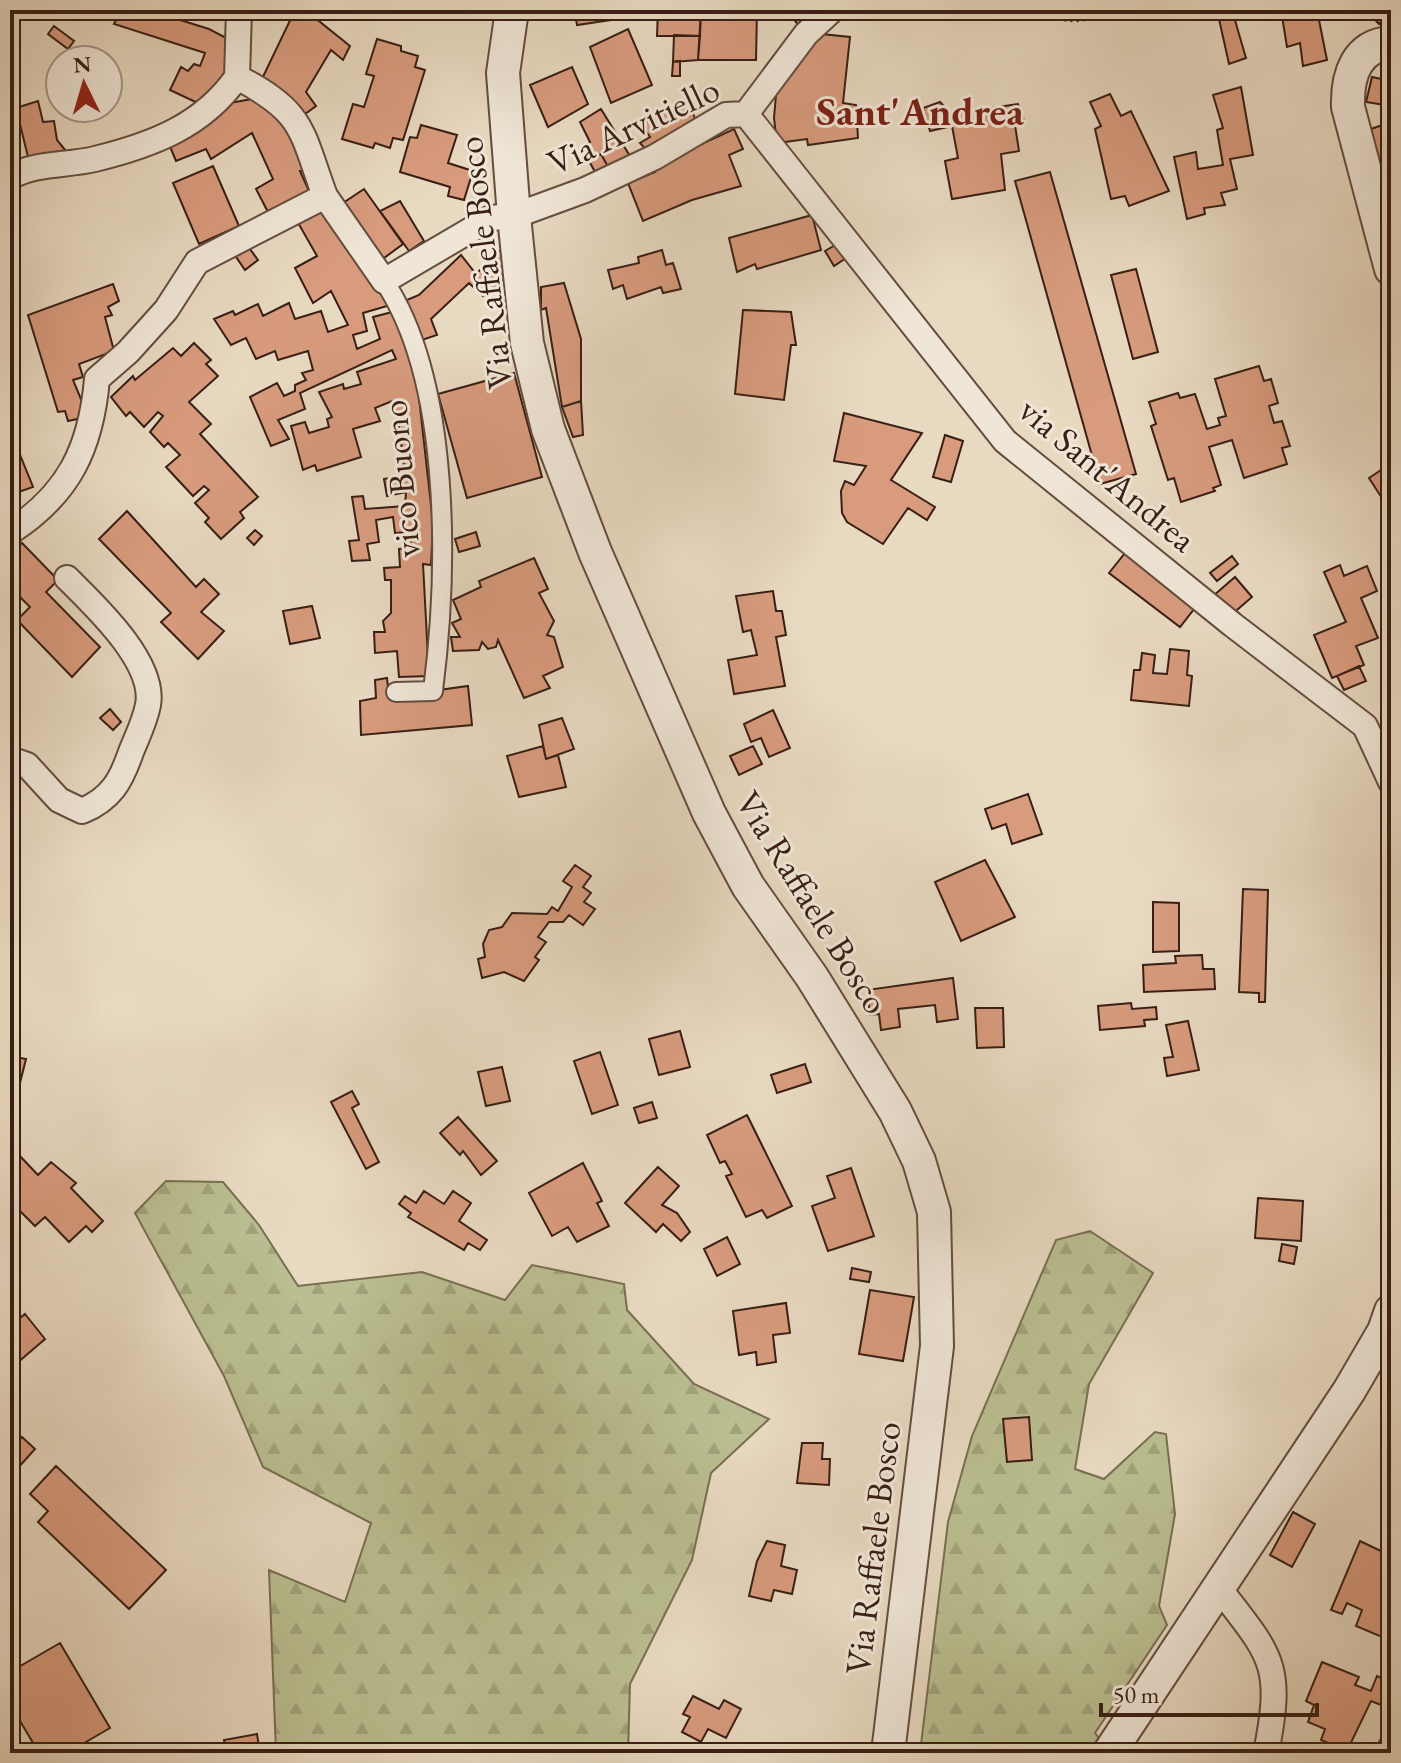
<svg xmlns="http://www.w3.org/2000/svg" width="1401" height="1763" font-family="'EB Garamond',serif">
  <defs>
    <pattern id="forest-firs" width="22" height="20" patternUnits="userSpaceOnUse" patternTransform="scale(2)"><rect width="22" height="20" fill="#babe90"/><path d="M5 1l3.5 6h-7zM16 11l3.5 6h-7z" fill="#a1a37b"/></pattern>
  </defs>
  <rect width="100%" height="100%" fill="#e8d9c1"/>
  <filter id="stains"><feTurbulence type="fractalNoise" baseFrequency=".0025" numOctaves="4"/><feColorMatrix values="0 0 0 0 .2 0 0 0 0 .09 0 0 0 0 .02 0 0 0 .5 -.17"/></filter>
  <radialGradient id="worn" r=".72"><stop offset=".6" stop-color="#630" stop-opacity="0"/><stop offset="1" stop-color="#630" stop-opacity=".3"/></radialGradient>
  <path fill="url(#forest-firs)" stroke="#796e52" stroke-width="2" d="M166 1181 223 1182 259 1225 298 1286 422 1272 505 1300 532 1265 624 1284 627 1310 694 1384 769 1419 711 1473 692 1560 630 1684 628 1753H276L269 1570 345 1602 371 1523 263 1467 224 1376 135 1213Z
    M1090 1231 1153 1273 1089 1384 1075 1469 1104 1479 1155 1432 1166 1434 1175 1514 1159 1606 1167 1625 1095 1733 1111 1753H920L948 1522 972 1436 1056 1240Z"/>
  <path fill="#d89b7e" stroke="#381e14" stroke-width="2" d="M121 10H148L209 29 234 42 230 67 206 107 170 90 181 67 188 71 194 64 200 66 205 53 114 24Z
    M295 10H320L314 17 350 46 343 60 331 50 306 92 316 106 301 117 260 83Z
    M559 10H612V20L577 25 575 13 559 15Z
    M658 10H701L700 36H657Z
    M701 10H757L756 60H698Z
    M786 10H823L801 28Z
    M1047 10H1090L1071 13Z
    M1217 10H1232L1246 58 1229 64Z
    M1281 10H1317L1327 60 1303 66 1300 43 1287 47Z
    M1366 10H1391V12L1379 24Z
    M54 26 74 41 68 49 48 34Z
    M628 29 652 85 611 103 590 47Z
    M821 34 850 37 843 103 856 105 858 138 808 145 807 139 777 143 774 118 776 95Z
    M674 35 700 36 698 60 673 62Z
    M377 39 401 46V51L418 56 415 67 425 70 403 140 393 138 390 148 375 143 373 148 342 139 353 104 364 107 374 76 366 74Z
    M680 61V76H672L673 62Z
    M572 67 588 104 548 127 530 85Z
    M1372 77 1391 81V106L1366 102Z
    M1241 87 1253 155 1230 159 1237 189 1221 193 1225 205 1204 208 1205 214 1187 219 1174 157 1196 152 1198 169 1223 165 1217 130 1223 128 1213 95Z
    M1110 94 1121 116 1131 111 1169 191 1129 206 1125 196 1111 199 1095 129 1101 126 1090 102Z
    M263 97 281 113 307 170 300 171 309 191 269 214 256 189 273 179 252 133 211 159 206 149 176 161 168 142 198 132 230 103Z
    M687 98 696 121 648 152 640 143 650 137 641 125Z
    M38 101 43 122 54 121 57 140 66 151 29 161 16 108Z
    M940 102 951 114 1018 104 1025 123 1015 125 1019 151 1001 154 1005 190 952 199 945 161 958 158 952 126 930 131 923 108Z
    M601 109 633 161 612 174 601 154 592 159 586 145 590 142 580 122Z
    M1391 122V174L1382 176 1371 129Z
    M421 125 457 135 448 163 473 171 464 200 448 196 450 187 400 172 410 137 417 138Z
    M734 129 743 149 729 155 741 186 692 200 643 221 628 183 655 172 652 167Z
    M601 154 612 174 599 179 589 161Z
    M213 166 239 226 199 244 173 183Z
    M1050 172 1136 474 1100 484 1015 181Z
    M364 189 403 244 380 261 340 205Z
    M400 201 424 241 409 251 380 211Z
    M323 207 394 304 363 313 367 331 353 335 357 349 380 339 373 317 396 311 418 389 433 523 431 565 423 564 429 676 399 677 397 651 375 653 374 632H385L383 621 391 613V580H385L384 568 400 567 399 549 410 548 412 532 395 533 393 517 376 520 379 542 367 544 370 560 352 561 349 541 359 540 352 497 363 496 365 509 405 506 406 492 387 496 384 479 400 476 398 467 404 466 398 419 392 401 375 408 380 421 353 429 361 457 317 471 315 465 303 470 291 426 305 422 309 433 329 427 327 419 332 417 319 392 343 384 344 389 361 384 357 372 396 359 392 350 300 393 305 409 278 420 289 439 271 446 250 397 277 383 284 396 295 391V385L306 380 302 373 313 370 308 351 278 360 275 351 256 359 246 338 231 345 214 319 233 311 235 315 258 304 263 316 289 303 295 319 321 311 328 332 348 325 331 291 313 303 295 268 317 256 293 214Z
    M812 215 821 250 757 269 755 264 737 272 729 238Z
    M837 244 846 258 834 266 825 251Z
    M247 245 258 260 245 270 234 254Z
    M662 250 666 265 673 263 681 289 663 293 661 287 627 299 623 285 613 289 608 270 639 263 638 257Z
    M500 251 515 271 483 296 469 283 431 319 437 335 416 342 402 302 419 295 461 255 476 274Z
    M1136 269 1158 352 1133 359 1111 275Z
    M564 283 581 339V401L562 407 546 308 541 310V287Z
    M113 284 119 301 108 307 112 315 105 317 114 351 79 364 83 377 73 380 83 404 82 418 68 421 65 411 58 412 28 315Z
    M743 310 791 312 796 345H791L784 400 735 394Z
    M194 343 211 360 206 364 218 376 189 402 211 424 200 434 258 497 240 512 244 518 221 539 205 522 209 518 195 503 209 490 204 486 193 496 166 467 180 455 168 443 164 447 150 432 163 416 158 412 144 427 130 412 126 416 111 397 133 376 135 380 173 348 181 356Z
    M1259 366 1264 381 1271 379 1278 403 1269 406 1274 423 1282 421 1290 446 1282 448 1287 464 1244 478 1232 440 1209 447 1221 485 1213 488 1215 491 1181 502 1174 478 1168 480 1151 426 1156 424 1149 402 1178 393 1180 398 1195 394 1207 429 1220 425 1218 418 1226 416 1215 379Z
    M514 373 542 477 467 498 438 394Z
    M581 401 583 435 573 437 562 407Z
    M844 413 922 433 891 480 935 507 927 520 908 508 883 544 847 522 842 513 841 491 845 481 854 485 866 466 834 461Z
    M10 430 33 487 10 495Z
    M945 435 963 441 951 482 933 477Z
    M1390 464 1391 508 1389 509 1369 478Z
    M127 511 196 587 204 579 219 594 201 612 224 631 198 659 161 622 171 613 99 539Z
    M255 530 262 536 254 545 247 538Z
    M476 532 480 546 459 552 455 539Z
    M22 543 58 580 46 592 100 647 72 677 17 620 30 607 10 587V554Z
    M1125 553 1198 604 1180 627 1109 573Z
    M1232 556 1238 564 1217 581 1210 573Z
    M534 558 548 589 539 593 554 621 547 635 554 637 563 667 543 676 550 688 524 698 498 640 496 647 488 649 482 642 479 650 453 651 451 637H460L452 623 461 619 453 600 481 587 479 581Z
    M1340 565 1344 576 1367 566 1377 591 1361 598 1378 638 1356 646 1364 665 1332 678 1314 635 1346 622 1324 572Z
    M1235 577 1252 597 1230 616 1213 596Z
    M773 591 776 611H782L786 635 776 637 785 686 734 694 728 660 757 655 751 630 743 632 736 596Z
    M312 606 320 638 290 644 283 611Z
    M1170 649 1189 651 1187 675 1192 676 1189 706 1131 700 1134 670H1140L1142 653 1155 655 1153 673 1167 674Z
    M1359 666 1366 681 1344 690 1337 676Z
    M387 678 389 697 468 686 472 725 361 735 360 701 376 698 375 680Z
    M110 709 121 722 113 730 100 718Z
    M773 710 790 748 769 757 761 738 751 742 744 724Z
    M562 718 574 749 546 759 539 725Z
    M543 746 546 759 558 755 566 787 519 797 507 756Z
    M753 746 762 764 739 775 730 756Z
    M1028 794 1042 834 1012 844 1006 824 992 829 985 809Z
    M985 860 1015 917 961 941 935 882Z
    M575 865 591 876 583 887 591 893 584 902 595 909 583 925 569 915 563 922H549L538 937 546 942 535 957 539 960 524 981 504 972 482 978 478 959 485 957 483 944 489 930 502 927 512 913 547 914 552 907 558 911 572 887 563 881Z
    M1243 889 1268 890 1265 1002H1259V993L1239 992Z
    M1153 902 1179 903V951L1153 952Z
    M1202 955 1203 969H1214L1215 989 1144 992 1143 965 1176 963 1175 956Z
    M953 978 958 1019 937 1022 935 1005 898 1009 900 1027 881 1030 879 1014 870 1015 867 990Z
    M1131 1003 1132 1009 1156 1007 1157 1019 1144 1020 1145 1026 1100 1030 1098 1006Z
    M975 1008H1003L1004 1047 977 1048Z
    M1188 1021 1199 1070 1167 1076 1164 1058 1173 1057 1166 1025Z
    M680 1031 690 1067 659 1075 649 1039Z
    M600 1052 618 1105 592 1114 574 1061Z
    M10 1056 26 1059 19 1087 10 1086Z
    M805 1064 811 1082 777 1093 771 1075Z
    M502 1067 510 1101 486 1106 478 1072Z
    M352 1091 359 1104 352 1108 379 1162 366 1169 331 1102Z
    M652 1102 657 1118 639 1123 634 1108Z
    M747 1115 792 1206 767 1218 762 1210 746 1217 726 1176 732 1174 725 1161 720 1163 707 1135Z
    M458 1117 497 1161 481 1175 463 1151 460 1155 440 1133Z
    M18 1154 38 1175 51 1162 76 1183 71 1188 103 1221 92 1232 86 1226 69 1242 45 1217 35 1226 10 1201V1185L15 1180 10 1174V1161Z
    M583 1163 602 1201 597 1203 609 1226 577 1242 568 1227 552 1236 529 1193Z
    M658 1167 679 1186 662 1205 677 1213 690 1232 681 1241 663 1224 656 1232 625 1203Z
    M851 1168 874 1236 828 1251 812 1206 835 1198 827 1176Z
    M424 1191 444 1204 453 1191 471 1203 459 1221 487 1240 480 1250 468 1243 464 1250 408 1217 411 1213 399 1204 405 1196 416 1203Z
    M1258 1198 1303 1201 1301 1241 1255 1238Z
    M727 1237 740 1264 717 1276 704 1249Z
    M1282 1244 1297 1247 1294 1264 1279 1261Z
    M852 1268 871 1272 869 1282 850 1279Z
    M870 1290 914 1297 903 1361 859 1354Z
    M786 1303 790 1333 773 1335 776 1362 757 1365 756 1352 739 1355 733 1311Z
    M25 1314 45 1339 10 1369V1326Z
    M1029 1417 1032 1460 1007 1462 1003 1419Z
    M22 1437 35 1449 17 1469 10 1463V1450Z
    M802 1443H823L822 1459H830L829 1485 797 1483Z
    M56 1466 166 1570 129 1609 38 1522 48 1511 30 1494Z
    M1391 1477V1495L1383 1490Z
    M1293 1512 1315 1524 1292 1567 1270 1555Z
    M767 1541 785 1545 781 1566 797 1570 792 1594 774 1590 771 1601 749 1596 757 1561Z
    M1360 1541 1385 1553 1387 1547 1391 1549V1616L1382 1637 1356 1626 1362 1610 1347 1603 1342 1614 1331 1610Z
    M60 1643 110 1728 67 1753H39L10 1704V1672Z
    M1322 1662 1359 1677 1355 1685 1371 1691 1377 1676 1391 1682 1389 1708 1371 1701 1347 1751 1321 1740 1325 1729 1308 1722 1314 1705 1306 1701Z
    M693 1696 719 1709 724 1700 741 1709 726 1738 708 1729 701 1742 682 1732 690 1717 683 1714Z
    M257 1734 260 1753H226L224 1740Z"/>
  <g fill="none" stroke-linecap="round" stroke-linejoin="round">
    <g stroke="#644d3f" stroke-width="22">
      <path id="pedestrian" d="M384 281C452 383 448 573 433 691L396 692"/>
    </g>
    <g stroke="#644d3f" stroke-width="28">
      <path id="minor" d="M237 77 239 10
        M746 114 1005 441 1233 625 1365 726 1391 782
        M10 177C37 162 66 166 95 159 152 145 203 126 237 77 305 113 300 128 325 196
        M10 532C69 494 91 448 97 379L128 352 166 310 197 262 325 196 384 281 491 218 514 216 585 190 655 157 726 115 746 114 806 34 832 10
        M10 759 27 765 59 800 82 811C111 799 121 781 131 752 137 737 145 721 148 705 156 662 94 605 67 578
        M1219 1588C1271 1656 1284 1663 1266 1753
        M1389 1753 1391 1747"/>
    </g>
    <g stroke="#644d3f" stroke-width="36">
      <path id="tertiary" d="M512 10 503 73 514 216 527 343 548 429 595 552 709 813 748 886 812 977 895 1111 919 1161 934 1212 937 1346 888 1753
        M1391 43C1356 45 1347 76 1348 107L1391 269
        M1109 1753 1349 1391 1384 1331 1391 1311"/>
    </g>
    <path stroke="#381e14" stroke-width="5" stroke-dasharray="2 4" stroke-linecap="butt" d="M975 10 1075 20 1145 10"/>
    <use href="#pedestrian" stroke="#f0e6d7" stroke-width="18"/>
    <use href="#minor" stroke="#f0e6d7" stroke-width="24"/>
    <use href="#tertiary" stroke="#f0e6d7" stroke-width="32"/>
  </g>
  <g text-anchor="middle" stroke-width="6" stroke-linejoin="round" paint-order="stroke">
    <g font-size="36" fill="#381e14" stroke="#f0e6d7">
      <text transform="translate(633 125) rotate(-25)" y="13">Via Arvitiello</text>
      <text transform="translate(484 263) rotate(-97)" y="13">Via Raffaele Bosco</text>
      <text transform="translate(1108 474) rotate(40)" y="13">via Sant'Andrea</text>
      <text transform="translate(400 479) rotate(-95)" y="13">vico Buono</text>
      <text transform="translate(813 902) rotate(58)" y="13">Via Raffaele Bosco</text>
      <text transform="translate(872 1548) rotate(-83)" y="13">Via Raffaele Bosco</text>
    </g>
    <g font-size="40" font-weight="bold" fill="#7a1f14" stroke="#f0e6d7">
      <text x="920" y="125">Sant'Andrea</text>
    </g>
  </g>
  <rect width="1401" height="1763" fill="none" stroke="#e8d9c1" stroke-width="40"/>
  <rect x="12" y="12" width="1377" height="1739" fill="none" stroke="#381e14" stroke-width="4"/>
  <rect x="20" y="20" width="1361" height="1723" fill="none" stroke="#381e14" stroke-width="2"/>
  <g transform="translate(84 84) rotate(355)"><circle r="38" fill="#f0e6d7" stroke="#a69689" stroke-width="2"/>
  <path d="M0-6L14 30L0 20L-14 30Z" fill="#8f2418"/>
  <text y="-12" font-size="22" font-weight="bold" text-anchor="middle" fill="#381e14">N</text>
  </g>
  <path d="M1101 1703v12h216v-12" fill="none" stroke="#381e14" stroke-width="4"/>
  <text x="1113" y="1703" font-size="24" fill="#381e14" stroke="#f0e6d7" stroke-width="6" paint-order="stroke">50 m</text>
  <rect width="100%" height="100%" filter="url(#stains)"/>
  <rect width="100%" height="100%" fill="url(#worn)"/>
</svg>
